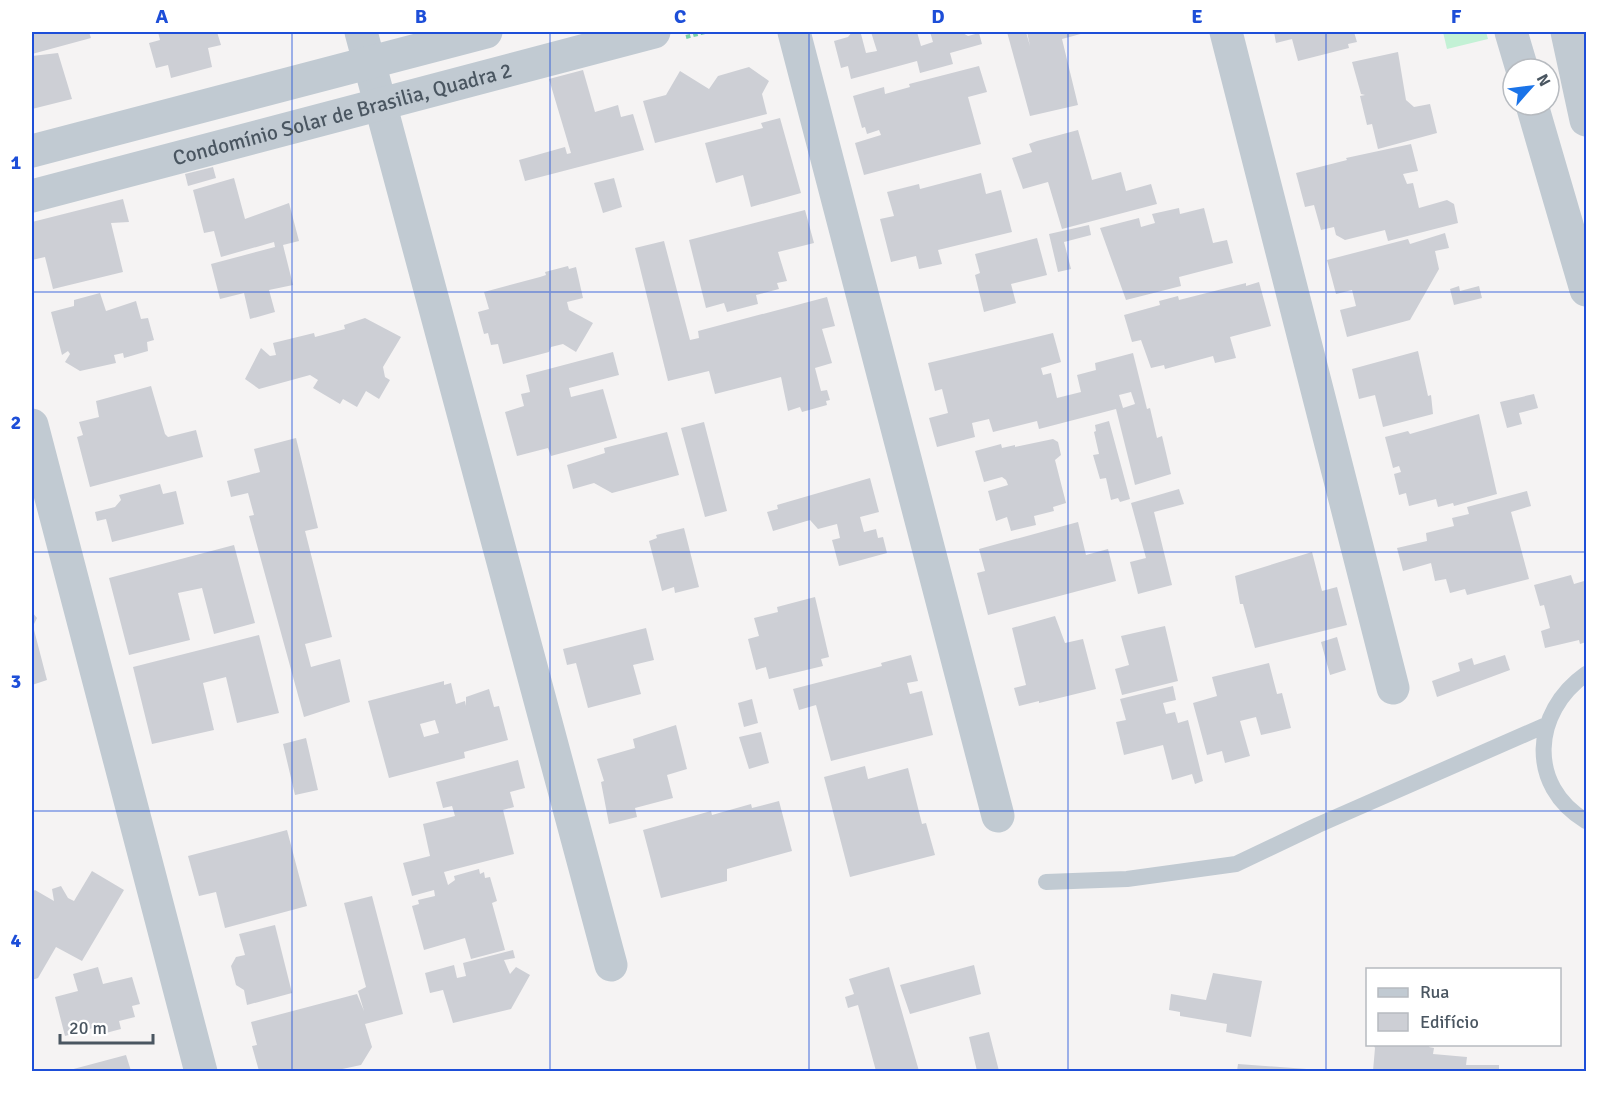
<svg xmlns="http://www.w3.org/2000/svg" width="1618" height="1103" font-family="Signika,sans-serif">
  <rect width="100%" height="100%" fill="#f5f3f3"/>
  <path fill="#c3f1d5" d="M1443 32H1486L1488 39 1447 49Z"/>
  <path fill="#cdcfd5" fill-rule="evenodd" d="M32 32H89L91 38 32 54Z
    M158 32H217L221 45 208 48 212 67 171 78 168 65 156 68 149 43 160 40Z
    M852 32H869L861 34 866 53 877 51 871 32H917L921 46 933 42 930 32H961L968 36 979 33 982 44 950 53 953 64 920 73 917 61 851 79 848 66 841 68 834 41 848 37Z
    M1007 32H1026L1030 46 1027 32H1088L1062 39 1078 105 1030 116Z
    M1274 32H1354L1357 42 1348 44 1349 48 1298 61 1292 39 1276 43Z
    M1398 52 1406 100 1414 107 1430 104 1437 133 1378 149 1372 124 1367 125 1360 96 1365 95 1361 94 1352 62Z
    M58 53 72 99 32 109V56Z
    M979 66 987 92 968 97 981 144 864 175 855 143 881 135 879 130 867 134 865 127 862 128 853 96 884 87 885 94 910 87 909 84Z
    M749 67 769 81 762 94 767 114 655 143 643 101 666 95 680 71 709 89 718 76Z
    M583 70 595 112 618 105 621 117 633 114 644 150 525 181 519 160 565 147 567 154 571 153 549 79Z
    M780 118 801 193 751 207 743 175 716 183 705 143 763 128 761 123Z
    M1078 130 1092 180 1121 172 1126 191 1151 184 1157 204 1062 229 1048 182 1023 189 1012 158 1032 152 1029 144 1037 141Z
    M1411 144 1418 171 1403 174 1407 184 1413 183 1419 208 1447 200 1454 204 1458 223 1388 241 1385 230 1345 240 1336 235 1334 227 1321 230 1314 205 1305 207 1296 173 1347 160 1346 158Z
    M213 167 216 178 188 186 185 174Z
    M981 173 986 194 1001 190 1012 232 938 250 942 264 919 269 916 256 891 262 880 219 894 216 887 192 919 184 920 189Z
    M234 178 245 219 289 203 299 241 283 245 293 285 269 290 275 312 250 319 244 293 220 299 211 264 275 247 274 242 221 257 214 231 204 233 193 190Z
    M614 178 622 207 603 213 594 183Z
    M123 199 129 222 111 223 123 272 53 289 45 257 32 260V222Z
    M1179 208 1180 214 1204 208 1213 243 1227 240 1233 263 1179 277 1181 286 1126 300 1100 228 1139 218 1141 227 1155 223 1152 214Z
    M805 210 814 243 778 252 787 281 777 283 779 289 756 295 758 304 727 312 724 303 706 308 689 240Z
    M1089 225 1091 235 1064 242 1071 269 1058 272 1049 234Z
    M1445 233 1449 248 1435 251 1439 269 1410 320 1347 337 1340 310 1356 306 1352 290 1336 294 1327 260 1408 239 1410 244Z
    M1037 238 1047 275 1011 284 1016 303 984 312 975 275 980 273 975 254Z
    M664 241 690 340 699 338 698 331 827 297 835 326 822 329 832 363 815 368 821 391 827 390 830 400 826 401 827 405 802 412 800 407 788 411 781 377 715 394 709 371 668 381 635 248Z
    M568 266 569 269 576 267 583 298 567 302 569 310 593 323 576 352 563 344 551 347 549 352 503 364 498 344 491 345 488 333 484 334 478 312 489 309 484 292 540 277 546 275 545 272Z
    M1259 282 1271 326 1230 337 1236 358 1215 363 1213 356 1165 369 1164 365 1151 368 1141 340 1132 342 1124 315 1160 305 1159 301 1178 296 1179 300 1246 283V286Z
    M1459 286 1460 291 1479 286 1482 298 1454 305 1450 289Z
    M100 293 106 311 136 301 141 319 148 318 154 340 147 342 148 351 124 358 123 353 114 355 116 363 80 371 65 362 70 354 68 351 62 355 51 312 74 306V300Z
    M365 318 401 337 383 367 385 377 390 380 379 399 366 391 357 407 343 399 340 404 313 388 318 380 310 375 259 389 245 379 261 348 270 356 276 355 273 343 314 333 315 337 345 329 344 325Z
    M1053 333 1061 362 1041 368 1043 375 1051 373 1057 398 1081 392 1077 375 1096 370 1095 363 1133 353 1147 409 1150 408 1157 438 1162 436 1171 474 1135 485 1116 409 1039 429 1037 421 993 432 989 419 972 423 975 437 937 447 929 418 948 413 942 389 935 391 928 363ZM1131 392 1135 404 1123 408 1119 395Z
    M1418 351 1428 396 1431 395 1433 414 1383 427 1375 395 1359 399 1352 369Z
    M613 352 619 375 569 388 571 397 603 389 617 438 551 456 548 448 517 456 505 412 524 406 521 394 530 392 526 375Z
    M151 386 165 434 168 437 196 430 203 457 90 487 77 437 83 435 79 422 99 417 96 401Z
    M1534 394 1538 408 1519 413 1522 424 1507 428 1500 402Z
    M1479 414 1497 494 1454 506 1453 503 1438 507 1436 499 1409 506 1406 493 1399 495 1394 474 1401 472 1399 466 1393 468 1385 437 1408 431 1410 434Z
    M1109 421 1130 499 1120 502 1118 498 1111 500 1106 478 1100 479 1093 455 1099 454 1094 432 1096 431 1095 425Z
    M704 422 727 511 705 517 681 428Z
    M667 432 679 475 612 493 594 483 573 489 567 465 605 453 604 448Z
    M296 438 318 528 305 531 332 637 305 644 311 667 340 659 350 702 304 717 249 516 254 515 248 493 231 497 227 481 260 472 254 449Z
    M1053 439 1058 442 1061 455 1055 460 1066 503 1053 507 1054 511 1034 516 1036 525 1011 531 1007 517 996 521 988 491 1008 485 1006 480 1002 477 984 482 975 451 1001 444 1002 448 1015 445V447Z
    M870 478 879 512 860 517 864 532 876 529 878 538 883 537 887 553 839 566 832 540 840 538 837 524 818 529 810 520 773 531 767 512 778 509 777 505Z
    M160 484 163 494 176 491 184 524 112 542 106 519 97 521 95 512 115 507 121 500 119 495Z
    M1179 489 1184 504 1154 512 1172 585 1138 594 1130 562 1146 558 1131 503Z
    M1527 491 1531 506 1511 512 1529 579 1467 595 1465 589 1450 593 1446 579 1435 581 1431 563 1403 571 1397 548 1427 541 1426 533 1454 526 1452 518 1469 514 1467 507Z
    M1078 522 1086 555 1108 549 1116 581 988 615 977 573 985 571 979 549Z
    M684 528 699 587 675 593 674 587 662 591 649 541 657 538 656 535Z
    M234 545 255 623 214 634 202 588 178 593 190 640 129 655 109 578Z
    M1312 552 1322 591 1337 587 1347 625 1255 648 1243 604H1240L1235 576Z
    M1571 575 1574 584 1584 581 1586 593V642L1580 644 1579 640 1545 648 1541 631 1550 628 1544 605 1540 606 1534 585Z
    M815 597 829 657 821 659 823 666 769 679 766 667 756 670 748 639 759 636 754 618 778 612 777 607Z
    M32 612 37 618 33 626 47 680 32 685Z
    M1055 616 1065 643 1083 639 1096 689 1039 703V701L1019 706 1014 688 1026 685 1012 628Z
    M1165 626 1178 681 1122 695 1115 669 1129 665 1121 636Z
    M646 628 654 660 633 665 641 694 588 708 576 663 567 665 563 649Z
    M259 635 279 713 237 723 226 677 203 683 214 730 152 744 133 667Z
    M1337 637 1346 670 1330 675 1321 642Z
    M911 655 918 681 907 683 910 694 922 691 933 735 831 761 816 705 799 710 793 689 882 666 881 663Z
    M1505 655 1510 670 1437 697 1432 681 1460 671 1458 663 1472 658 1474 665Z
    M1269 663 1277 694 1282 693 1291 728 1261 735 1256 717 1240 721 1250 756 1225 763 1222 751 1207 755 1193 703 1217 696 1212 677Z
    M444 681V685L451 683 456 704 465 701 466 706V697L489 689 494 707 499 706 508 740 464 752 465 758 389 778 368 701ZM435 720 439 733 424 737 420 724Z
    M1173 686 1176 700 1163 703 1166 714 1175 712 1178 723 1188 720 1203 781 1195 784 1192 774 1172 780 1163 745 1124 755 1116 722 1126 720 1120 699Z
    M752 699 758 723 744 727 738 703Z
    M676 725 687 769 667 775 673 798 635 808 637 817 609 824 601 782 604 781 597 759 635 748 633 739Z
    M761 732 769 763 749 769 739 737Z
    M306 738 318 790 295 795 283 744Z
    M518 760 525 788 510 792 514 807 503 810 514 854 444 872 448 885 455 880 454 876 479 869 480 874 484 872 485 878 490 877 497 901 492 903 505 950 471 959 465 938 424 950 412 906 419 904 418 900 435 896 434 890 412 896 403 863 430 856 423 824 455 816 452 806 443 808 436 782Z
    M865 766 868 779 908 768 922 824 926 823 935 855 850 877 824 777Z
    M779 801 792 851 727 869V881L661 898 643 830 711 811 712 815 751 804 752 808Z
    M287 830 307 906 225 928 216 892 199 896 188 856Z
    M92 871 124 890 82 961 56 947 38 978 32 980V892L35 890 54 901 52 889 61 886 68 898 74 901Z
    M372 896 403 1014 365 1024 372 1047 361 1065 333 1071H259L252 1046 257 1045 251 1022 357 994 364 1011 358 991 366 987 344 903Z
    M275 925 292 993 247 1005 244 990 236 985 231 966 236 957 245 955 239 934Z
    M513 950 515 958 504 960 510 974 516 967 530 975 511 1009 453 1023 443 990 430 993 425 973 454 965 457 978 466 976 463 963Z
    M974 965 981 994 910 1014 900 985Z
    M98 967 103 984 132 977 140 1004 132 1006 135 1017 119 1021 121 1029 102 1034 100 1026 65 1036 55 997 78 991 73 974Z
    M889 967 893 981 919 1071H876L858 1005 848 1008 845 997 854 994 849 979Z
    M1213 973 1262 981 1251 1037 1226 1032 1227 1024 1180 1016V1012L1169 1010 1171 994 1206 1000Z
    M989 1032 999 1071H977L969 1037Z
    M1373 1044H1429V1047L1434 1048 1433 1054 1467 1057 1466 1065H1499V1071H1373L1375 1048Z
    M126 1055 131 1071H66Z
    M1238 1064 1320 1070V1071H1237Z"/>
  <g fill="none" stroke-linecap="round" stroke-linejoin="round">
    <path stroke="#7ad0a6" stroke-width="4" stroke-dasharray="4.5 3" stroke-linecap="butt" d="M686 37 705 32"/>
    <path stroke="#c1cad2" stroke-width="16" d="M1586 674C1532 712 1527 786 1586 821
      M1046 882 1127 879 1236 864 1318 825 1546 725"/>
    <path stroke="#c1cad2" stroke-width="33" d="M361 32 611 965
      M794 32 998 816
      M1226 32 1393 688
      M32 425 201 1072"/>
    <g stroke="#c1cad2" stroke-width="33">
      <path d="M1511 32 1522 69"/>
      <path d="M1567 32 1586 120"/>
      <path d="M1532 105 1586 290"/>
      <path d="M32 151 486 32"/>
      <path id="s1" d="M32 196 654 32"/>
    </g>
  </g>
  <path fill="none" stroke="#1d4ed8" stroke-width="1.5" stroke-opacity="0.55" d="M292 32V1072M550 32V1072M809 32V1072M1068 32V1072M1326 32V1072M32 292H1586M32 552H1586M32 811H1586"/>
  <g text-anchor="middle" stroke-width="4.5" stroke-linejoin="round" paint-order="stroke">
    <g font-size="21" fill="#4a5661" stroke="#fff">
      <text dy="7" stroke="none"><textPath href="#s1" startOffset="321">Condomínio Solar de Brasilia, Quadra 2</textPath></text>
    </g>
  </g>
  <rect width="1618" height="1103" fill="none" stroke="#ffffff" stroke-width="66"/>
  <rect x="1366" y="968" width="195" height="78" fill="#ffffff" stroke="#b7bbc0" stroke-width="1.5"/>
  <rect x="1378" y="988" width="30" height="9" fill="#c1cad2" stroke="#b7bbc0" stroke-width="1.5"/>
  <text x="1420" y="998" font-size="18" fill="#4a5661">Rua</text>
  <rect x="1378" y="1013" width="30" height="18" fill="#cdcfd5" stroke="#b7bbc0" stroke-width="1.5"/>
  <text x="1420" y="1028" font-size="18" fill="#4a5661">Edifício</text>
  <g transform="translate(1531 87) rotate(62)"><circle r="28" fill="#ffffff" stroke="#b7bbc0" stroke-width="1.5"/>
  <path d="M0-4.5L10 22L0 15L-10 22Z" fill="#1a73e8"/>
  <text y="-9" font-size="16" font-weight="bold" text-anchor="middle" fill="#4a5661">N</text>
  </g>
  <path d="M60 1034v9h93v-9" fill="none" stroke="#4a5661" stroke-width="3"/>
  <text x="69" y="1034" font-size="18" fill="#4a5661" stroke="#ffffff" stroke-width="4.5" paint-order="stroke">20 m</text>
  <rect x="33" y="33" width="1552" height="1037" fill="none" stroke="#1d4ed8" stroke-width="2"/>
  <g font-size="20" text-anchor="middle" font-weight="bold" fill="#1d4ed8">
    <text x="162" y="23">A</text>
    <text x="421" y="23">B</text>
    <text x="680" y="23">C</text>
    <text x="938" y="23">D</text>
    <text x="1197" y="23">E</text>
    <text x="1456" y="23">F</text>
    <text x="16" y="169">1</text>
    <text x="16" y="429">2</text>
    <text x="16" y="688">3</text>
    <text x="16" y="947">4</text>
  </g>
</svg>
